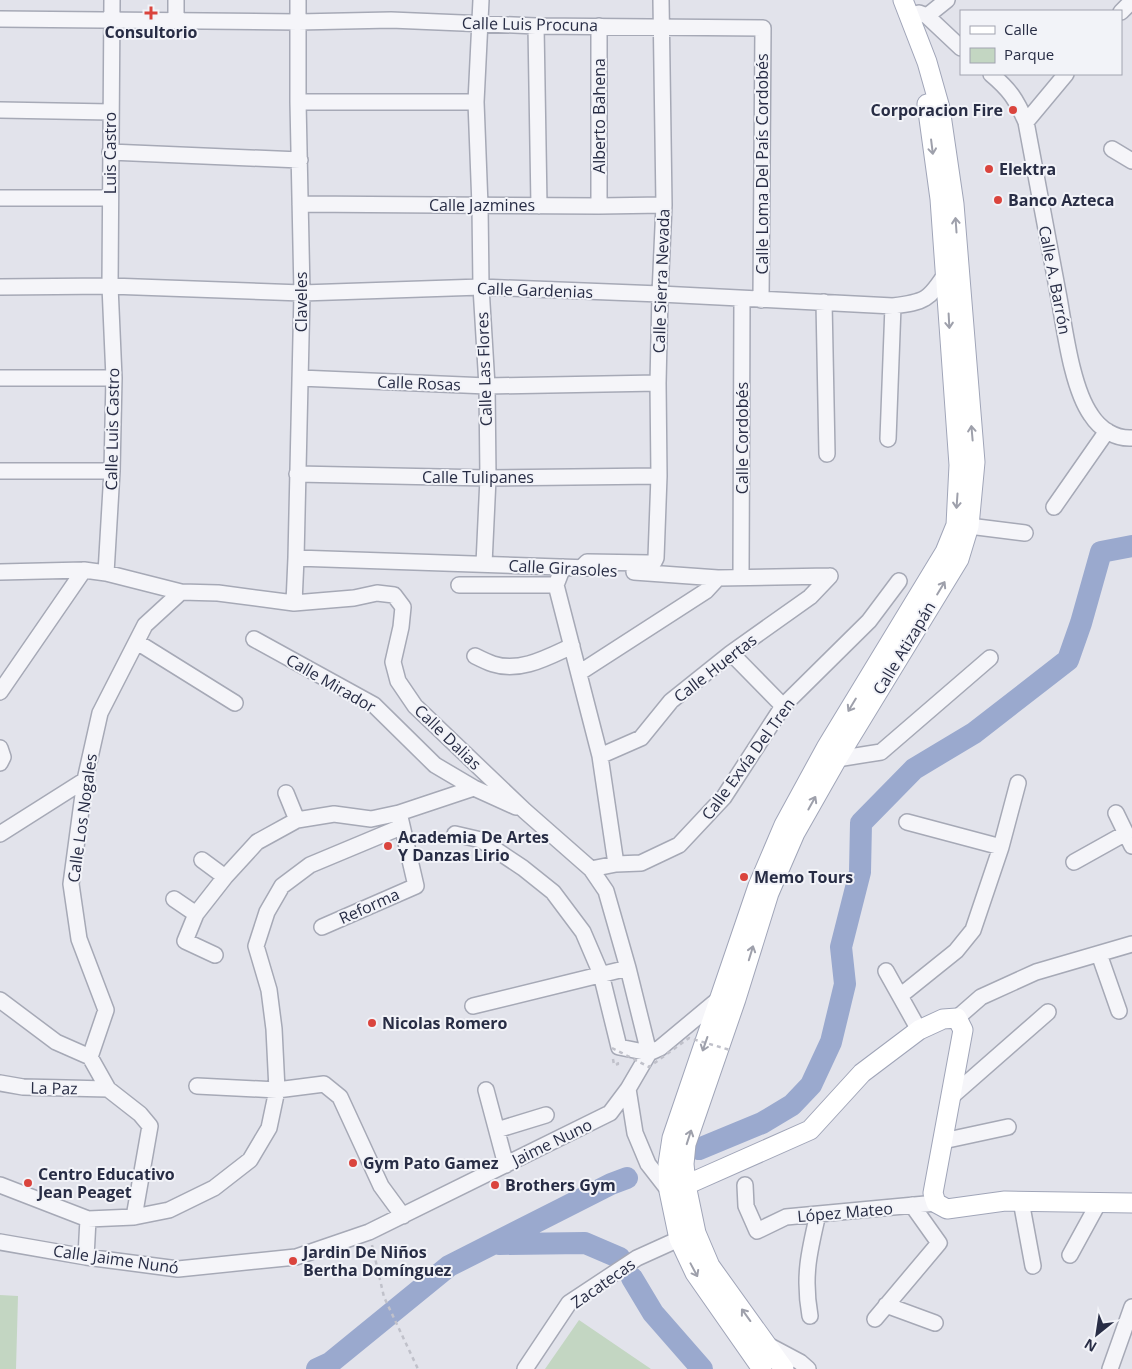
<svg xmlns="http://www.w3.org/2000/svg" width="1132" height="1369" font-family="'Open Sans',sans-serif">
  <rect width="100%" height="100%" fill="#e2e3eb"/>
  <path fill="#c3d6c2" d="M0 1295 18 1296 16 1369H0Z
    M579 1320 651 1369H545Z"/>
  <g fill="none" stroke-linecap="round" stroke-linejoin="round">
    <path stroke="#9aa9ce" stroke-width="22" d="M699 1149 762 1123 792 1105 811 1085 831 1042 845 984 841 947 860 872 861 823 914 769 974 733 1068 660 1081 623 1101 552 1132 546
      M499 1244 585 1243 620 1258
      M632 1278 653 1313 702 1369
      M317 1369 330 1363 449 1266 611 1184 627 1178"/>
    <g stroke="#a6a9b6" stroke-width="18">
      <path id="minor" d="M176 0V21
        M481 0 476 102 480 206 481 287 487 386 488 478 484 564
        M1121 12 1132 1
        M910 15 919 13 927 16 961 48
        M927 16 947 0
        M0 19 298 22 391 20 536 26 763 28 761 300
        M536 26 539 206
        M599 26V206
        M991 74C1010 90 1016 99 1026 122 1037 181 1048 239 1059 298 1065 331 1072 388 1091 415 1100 429 1115 439 1132 438
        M298 102H476
        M0 110 111 112
        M1026 122 1066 74
        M1112 149 1132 161
        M110 152 300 160
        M0 198H110
        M300 204 599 206 664 205
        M0 287 110 286 302 293 481 287 660 294 893 306C925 302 929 300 946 273
        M824 302 827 454
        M0 378H114
        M300 378 487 386 658 383
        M888 439 893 306
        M0 471H112
        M297 474 488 478 659 476
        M1054 507 1107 431
        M969 526 1025 533
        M296 558 589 568
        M563 567 556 585 600 756 616 864
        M581 568 587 562 649 563 654 562 656 558 659 476 658 383 660 294 664 205 661 0
        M0 572 84 570 106 573 181 592 218 593 294 603 354 598 377 593 394 595 403 607 401 627 393 662 398 681 415 706 525 811 591 869 606 891 628 968 649 1053
        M634 572 718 578 830 576
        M106 573 112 471 114 378 110 286 112 0
        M741 578 742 299
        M459 585H556
        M294 603 296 558 302 293 298 102V0
        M254 639 374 705 435 765 474 788 516 807
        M137 642 235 703
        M731 653 783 706
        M475 656C481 659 487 662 493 664 520 673 548 657 572 646
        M579 673 706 591 718 578
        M0 692 84 570
        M0 748 3 757 0 763
        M600 756 641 738 671 701 731 653 810 597 830 576
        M837 759 881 752 990 658
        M286 793 297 820
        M1116 813 1132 846
        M907 822 1001 847
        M0 834 85 780
        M455 834 481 840 523 868 553 892 583 932 601 974 619 1047 649 1053
        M202 860 225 877
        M1074 862 1126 833
        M591 869 616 864 641 863 679 845 724 797 783 706 869 621 899 581
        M174 899 196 914
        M322 927 416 886 400 817
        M1099 954 1119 1011
        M215 955 185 941 196 914 225 877 257 842 297 820 334 814 371 819 399 813 474 788
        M886 971 919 1030
        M900 996 956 951 973 930 1001 847 1018 783
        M0 1000 56 1042 90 1057
        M473 1006 628 968
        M957 1018 981 997 1036 972 1132 944
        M649 1053 660 1048 720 998
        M0 1083 23 1087 108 1089
        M197 1086 277 1090 324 1084 340 1097 381 1186 403 1216
        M628 1089 635 1133 648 1164 669 1191
        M486 1090 506 1165
        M951 1097 1048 1012
        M497 1130 546 1115
        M943 1141 1008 1127
        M0 1185 88 1219 134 1217 169 1210 214 1188 250 1160 269 1128 277 1090 274 1029 269 990 256 946 267 912 282 886 310 865 401 827
        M745 1185 746 1206 757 1231 786 1217 936 1203
        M1021 1201 1033 1266
        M134 1217 150 1126 140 1114 108 1089 90 1057 106 1010 79 939 71 884 85 780 100 713 145 625 181 592
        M0 1242 86 1257 178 1269 296 1257 369 1232 610 1113 628 1089 649 1053
        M1070 1255 1099 1202
        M86 1257 88 1219
        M886 1305 935 1323
        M810 1316C803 1277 809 1252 818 1214
        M875 1319 939 1243 912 1205
        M768 1345 800 1362 808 1369
        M525 1369 569 1303 637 1258 679 1239
        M1110 1369 1132 1307"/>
    </g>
    <g stroke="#a0a5b8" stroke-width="21">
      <path id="major" d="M686 1185 810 1130 862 1073 919 1030 943 1019 957 1018 963 1030 933 1193 936 1203 947 1209 1005 1201 1132 1203
        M762 1369 695 1273 679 1239 669 1191 668 1164 672 1138 758 886 784 825 826 748 945 552 956 525 959 465 940 199 927 104
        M784 1369 710 1266 696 1233 686 1185 684 1164 686 1144 736 999 769 893 795 833 837 759 959 559 969 526 975 462 954 204 940 108 927 62 903 0"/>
    </g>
    <path stroke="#c0c1ca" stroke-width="2.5" stroke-dasharray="4 4" stroke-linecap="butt" d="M613 1059 614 1065 618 1064 617 1059
      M372 1245 384 1297 418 1369"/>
    <use href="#minor" stroke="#f5f5f9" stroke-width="15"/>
    <use href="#major" stroke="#fff" stroke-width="19"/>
    <path stroke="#c0c1ca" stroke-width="2.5" stroke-dasharray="4 4" stroke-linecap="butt" d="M612 1048 649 1067 689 1038 730 1050"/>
  </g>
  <defs><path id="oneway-shaft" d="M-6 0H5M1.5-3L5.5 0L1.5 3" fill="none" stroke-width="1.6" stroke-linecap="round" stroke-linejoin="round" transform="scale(1.25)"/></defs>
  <g stroke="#9ea0ab">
    <use href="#oneway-shaft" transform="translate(932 147) rotate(83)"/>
    <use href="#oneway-shaft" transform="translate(956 225) rotate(-94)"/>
    <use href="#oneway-shaft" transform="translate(949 321) rotate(87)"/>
    <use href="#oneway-shaft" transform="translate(972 433) rotate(-95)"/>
    <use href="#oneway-shaft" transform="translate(957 501) rotate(94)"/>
    <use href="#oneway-shaft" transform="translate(941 588) rotate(-59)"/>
    <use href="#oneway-shaft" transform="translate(852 705) rotate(121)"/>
    <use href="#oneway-shaft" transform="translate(812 803) rotate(-61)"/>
    <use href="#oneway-shaft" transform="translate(751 953) rotate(-73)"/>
    <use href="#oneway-shaft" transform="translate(705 1044) rotate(109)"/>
    <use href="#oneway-shaft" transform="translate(689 1137) rotate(-72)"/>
    <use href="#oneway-shaft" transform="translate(694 1270) rotate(62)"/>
    <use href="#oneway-shaft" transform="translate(746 1315) rotate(-126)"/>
  </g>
  <g fill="#da443d" stroke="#f2f3f8" stroke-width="2">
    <path d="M148.5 5.5h5v5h5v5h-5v5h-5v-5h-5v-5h5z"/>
    <circle cx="1013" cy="110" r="5"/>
    <circle cx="989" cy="169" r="5"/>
    <circle cx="998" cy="200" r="5"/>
    <circle cx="388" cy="846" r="5"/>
    <circle cx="744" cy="877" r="5"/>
    <circle cx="372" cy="1023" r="5"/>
    <circle cx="353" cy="1163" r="5"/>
    <circle cx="28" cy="1183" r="5"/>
    <circle cx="495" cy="1185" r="5"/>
    <circle cx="293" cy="1261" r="5"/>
  </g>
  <g text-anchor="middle" stroke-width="4" stroke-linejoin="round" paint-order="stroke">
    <g font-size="16" fill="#282d45" stroke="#f2f3f8">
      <text transform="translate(530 24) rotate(1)" y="6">Calle Luis Procuna</text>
      <text transform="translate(599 116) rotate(-90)" y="6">Alberto Bahena</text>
      <text transform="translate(110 153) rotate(-90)" y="6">Luis Castro</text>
      <text transform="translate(762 164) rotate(-90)" y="6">Calle Loma Del País Cordobés</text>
      <text x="482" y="211">Calle Jazmines</text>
      <text transform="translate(1055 280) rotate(79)" y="6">Calle A. Barrón</text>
      <text transform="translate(661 281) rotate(-88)" y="6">Calle Sierra Nevada</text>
      <text transform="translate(535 290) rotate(2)" y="6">Calle Gardenias</text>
      <text transform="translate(301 302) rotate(-90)" y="6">Claveles</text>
      <text transform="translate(484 369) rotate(-92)" y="6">Calle Las Flores</text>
      <text transform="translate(419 383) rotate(2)" y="6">Calle Rosas</text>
      <text transform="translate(112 429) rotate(-89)" y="6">Calle Luis Castro</text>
      <text transform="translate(742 438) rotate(-90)" y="6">Calle Cordobés</text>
      <text x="478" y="483">Calle Tulipanes</text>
      <text transform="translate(563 568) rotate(3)" y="6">Calle Girasoles</text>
      <text transform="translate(904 648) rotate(-59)" y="6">Calle Atizapán</text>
      <text transform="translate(715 668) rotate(-38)" y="6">Calle Huertas</text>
      <text transform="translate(331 683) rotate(30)" y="6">Calle Mirador</text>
      <text transform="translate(448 737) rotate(44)" y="6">Calle Dalias</text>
      <text transform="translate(748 759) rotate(-54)" y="6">Calle Exvía Del Tren</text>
      <text transform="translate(82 818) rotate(-82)" y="6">Calle Los Nogales</text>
      <text transform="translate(369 906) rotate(-24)" y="6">Reforma</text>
      <text transform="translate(54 1088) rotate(1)" y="6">La Paz</text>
      <text transform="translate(552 1142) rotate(-26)" y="6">Jaime Nuno</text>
      <text transform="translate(845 1212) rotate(-5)" y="6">López Mateo</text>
      <text transform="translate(116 1259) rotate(8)" y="6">Calle Jaime Nunó</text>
      <text transform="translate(603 1283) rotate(-35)" y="6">Zacatecas</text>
    </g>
    <g font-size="16" font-weight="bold" fill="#282d45" stroke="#f2f3f8" text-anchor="start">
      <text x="151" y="38" text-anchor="middle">Consultorio</text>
      <text x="1003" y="116" text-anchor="end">Corporacion Fire</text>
      <text x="999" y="175">Elektra</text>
      <text x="1008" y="206">Banco Azteca</text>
      <text x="398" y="843">Academia De Artes<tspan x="398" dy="18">Y Danzas Lirio</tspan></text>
      <text x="754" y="883">Memo Tours</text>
      <text x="382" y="1029">Nicolas Romero</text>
      <text x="363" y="1169">Gym Pato Gamez</text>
      <text x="38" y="1180">Centro Educativo<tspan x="38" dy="18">Jean Peaget</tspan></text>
      <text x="505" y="1191">Brothers Gym</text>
      <text x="303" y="1258">Jardin De Niños<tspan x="303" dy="18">Bertha Domínguez</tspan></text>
    </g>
  </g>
  <rect x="960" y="10" width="162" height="65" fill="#f2f3f8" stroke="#a1a4b0"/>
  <rect x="970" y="26" width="25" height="8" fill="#ffffff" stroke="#a1a4b0"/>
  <text x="1004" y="35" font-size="15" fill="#282d45">Calle</text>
  <rect x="970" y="48" width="25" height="15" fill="#c3d6c2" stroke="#a1a4b0"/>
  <text x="1004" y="60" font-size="15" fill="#282d45">Parque</text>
  <g transform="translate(1097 1334) rotate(210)" stroke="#f2f3f8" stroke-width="4" paint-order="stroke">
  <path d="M0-4L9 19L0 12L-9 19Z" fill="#282d45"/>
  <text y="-8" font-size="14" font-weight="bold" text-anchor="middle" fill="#282d45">N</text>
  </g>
</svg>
